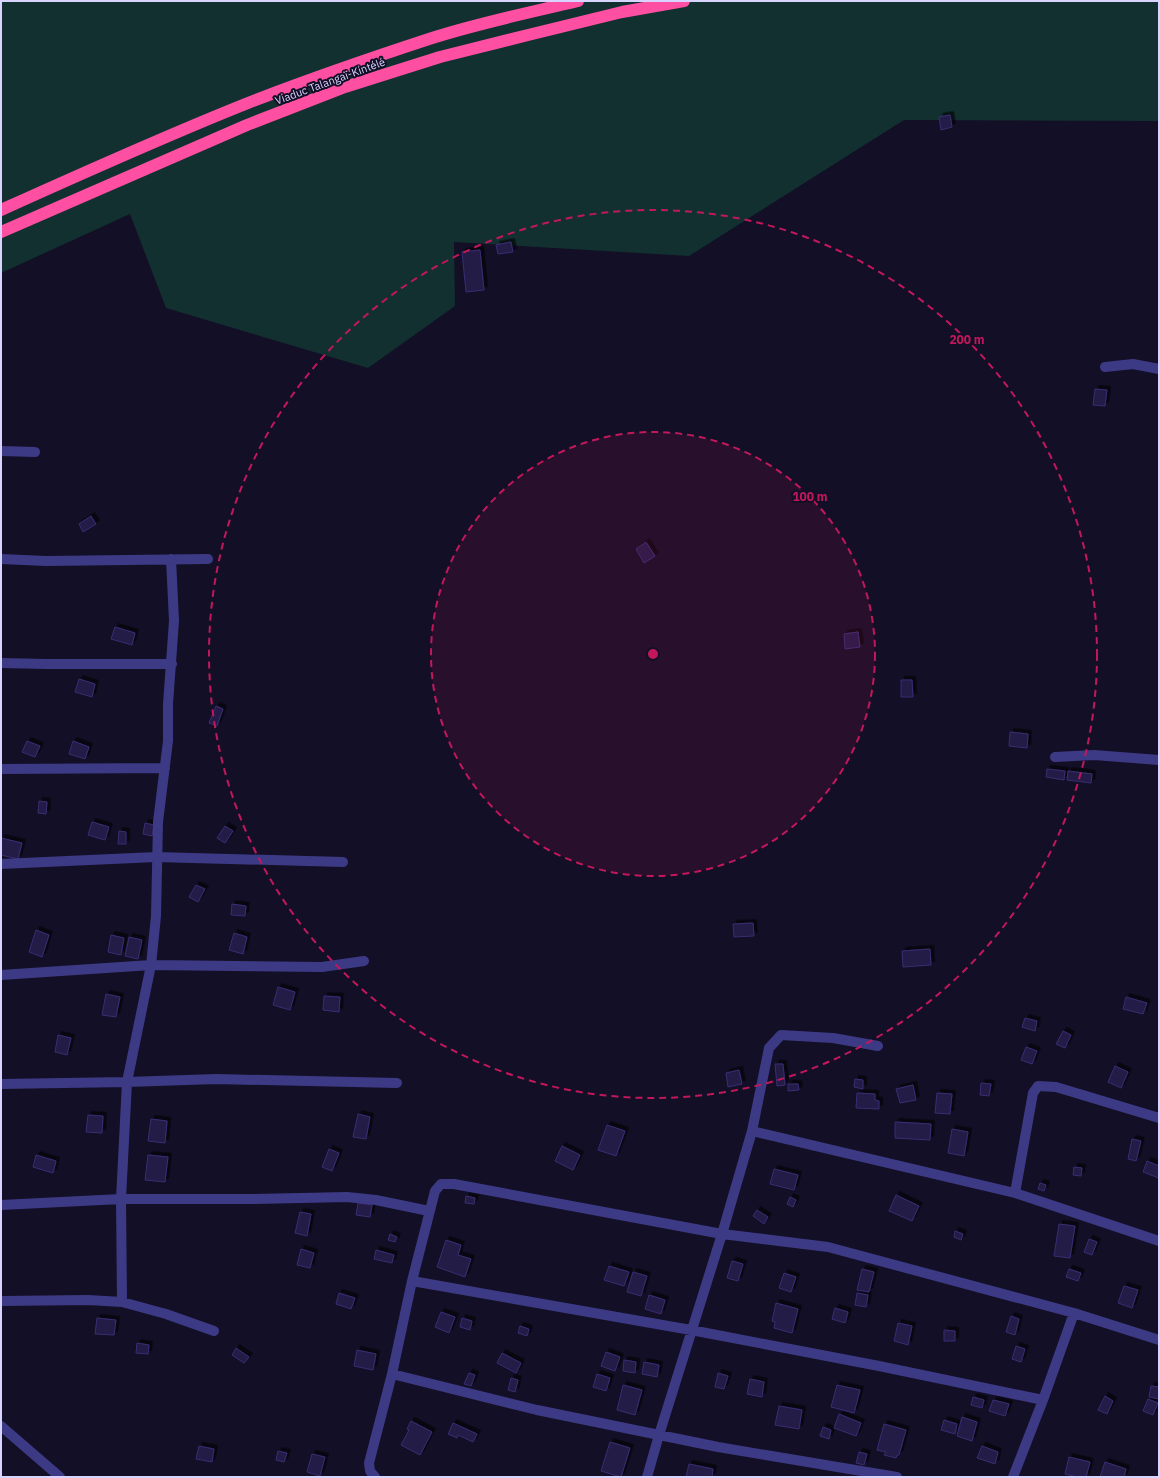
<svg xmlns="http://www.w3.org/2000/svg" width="1160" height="1478" font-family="'IBM Plex Sans',sans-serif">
  <defs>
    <filter id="shadow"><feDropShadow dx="3.5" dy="-3.5" stdDeviation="0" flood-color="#0009"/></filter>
  </defs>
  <rect width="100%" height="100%" fill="#130f26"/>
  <path fill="#12302f" d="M1 1H1159V121L904 120 689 256 454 242 455 306 368 368 166 308 130 214 1 273Z"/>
  <path fill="#241b47" stroke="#3b2d73" filter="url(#shadow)" d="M950 115 952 127 941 130 939 117Z
    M511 242 513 252 498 254 496 245Z
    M480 250 484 290 466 292 462 252Z
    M1095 389 1107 390 1105 406 1093 405Z
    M91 516 96 524 83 532 79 524Z
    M646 542 655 556 644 563 636 549Z
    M115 627 135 633 132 645 111 639Z
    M858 632 860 647 845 649 844 634Z
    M79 679 95 684 92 697 75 692Z
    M901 680H912L913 697H901Z
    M216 706 223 709 217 726 209 723Z
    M1010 732 1028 734 1027 748 1009 746Z
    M27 741 40 746 35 757 22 752Z
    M73 741 89 747 85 759 69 754Z
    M1047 769 1065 771 1064 780 1046 777Z
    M1068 771 1092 774 1091 783 1067 780Z
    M39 801 47 802 46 814 38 813Z
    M92 822 109 827 105 840 88 835Z
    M145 823 154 825 152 836 143 834Z
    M225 826 233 831 225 843 217 838Z
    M119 831 126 832V844H118Z
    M1 838 22 843 18 859 1 855Z
    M196 885 205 889 198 902 189 897Z
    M232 904 246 906 245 916 231 915Z
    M753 923 754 936 734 937 733 924Z
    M36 930 49 935 42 957 29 952Z
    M234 933 247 937 243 954 229 950Z
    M111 935 124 938 121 955 108 952Z
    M129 937 142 940 138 959 125 956Z
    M930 949 931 965 903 967 902 951Z
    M278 987 295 992 290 1010 273 1005Z
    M106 994 120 997 116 1017 102 1015Z
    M324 996 340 997 339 1012 323 1010Z
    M1126 997 1147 1003 1143 1014 1123 1009Z
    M1025 1018 1037 1021 1035 1031 1022 1027Z
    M1063 1031 1071 1035 1065 1048 1056 1044Z
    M58 1035 71 1038 67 1055 55 1052Z
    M1026 1047 1037 1051 1032 1064 1021 1060Z
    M775 1064H783L785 1085 777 1086Z
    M1115 1066 1128 1072 1121 1088 1108 1082Z
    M739 1070 742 1084 728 1087 726 1073Z
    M855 1079 863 1080V1089L854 1087Z
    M981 1083 991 1084 989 1096 980 1095Z
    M788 1084H798L799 1090 788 1091Z
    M913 1085 916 1100 900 1103 896 1089Z
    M857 1093 875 1094V1100L879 1101V1109L856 1108Z
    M937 1093 952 1094 950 1114 935 1113Z
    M358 1114 370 1117 366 1139 353 1137Z
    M88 1115 103 1116 102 1133 86 1132Z
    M151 1119 167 1121 165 1143 148 1141Z
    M895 1122 931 1124 930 1140 895 1138Z
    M607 1125 625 1131 616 1156 598 1150Z
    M952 1129 968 1132 964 1156 948 1153Z
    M1132 1139 1141 1141 1136 1161 1128 1159Z
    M562 1146 580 1155 573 1170 555 1161Z
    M329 1149 339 1153 332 1171 322 1167Z
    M36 1155 56 1161 53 1173 33 1167Z
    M148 1155 168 1157 165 1182 145 1180Z
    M1147 1161 1159 1166V1178L1143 1172Z
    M1074 1167 1082 1168 1081 1176 1073 1175Z
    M774 1169 798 1175 794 1190 770 1184Z
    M1040 1183 1046 1185 1044 1191 1038 1189Z
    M896 1195 919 1206 912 1221 889 1211Z
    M466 1196 475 1198 474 1204 465 1203Z
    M790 1197 796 1200 793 1207 787 1204Z
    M358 1203 372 1205 370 1217 356 1215Z
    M757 1210 768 1217 764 1224 753 1216Z
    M300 1212 311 1214 307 1236 295 1233Z
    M1059 1224 1075 1226 1070 1258 1054 1256Z
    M955 1231 963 1234 961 1240 954 1237Z
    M390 1234 397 1237 395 1242 388 1240Z
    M1089 1239 1097 1242 1092 1255 1084 1252Z
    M446 1240 461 1245 458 1255 471 1259 465 1277 437 1267Z
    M301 1249 314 1253 310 1268 297 1265Z
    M376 1250 394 1255 392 1263 374 1259Z
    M732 1261 743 1264 738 1281 727 1278Z
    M609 1266 629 1272 624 1286 604 1280Z
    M862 1269 874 1272 869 1292 857 1290Z
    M1069 1269 1081 1273 1078 1281 1066 1277Z
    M633 1272 647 1276 641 1296 627 1292Z
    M784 1273 796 1277 791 1292 779 1288Z
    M1124 1286 1138 1290 1132 1308 1118 1303Z
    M339 1293 355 1298 351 1309 336 1304Z
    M857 1293 868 1295 866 1307 855 1305Z
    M649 1295 665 1300 661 1314 645 1309Z
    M776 1303 798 1309 792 1333 774 1328 775 1322 772 1321Z
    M835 1308 848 1312 845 1323 832 1319Z
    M441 1312 455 1317 449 1333 435 1327Z
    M1011 1316 1019 1319 1015 1335 1006 1332Z
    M97 1318 116 1320 114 1335 95 1334Z
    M462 1318 472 1321 470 1330 460 1327Z
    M898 1323 912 1326 908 1345 894 1341Z
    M520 1326 529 1329 527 1336 518 1333Z
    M944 1330 955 1331V1341H944Z
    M137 1343 149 1345 148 1354 136 1353Z
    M1016 1346 1025 1349 1021 1362 1012 1359Z
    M236 1348 249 1357 244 1363 232 1355Z
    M357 1350 376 1354 373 1370 354 1366Z
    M606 1352 620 1357 615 1371 601 1366Z
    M502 1353 521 1363 516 1373 497 1363Z
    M624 1360 636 1362 635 1373 623 1371Z
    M644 1362 659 1365 657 1377 642 1374Z
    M469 1373 475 1375 471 1386 464 1384Z
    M718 1373 728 1376 724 1389 715 1387Z
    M597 1374 610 1378 606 1391 593 1387Z
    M511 1378 518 1380 515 1392 508 1390Z
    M750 1379 764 1382 762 1397 747 1394Z
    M623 1385 642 1390 635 1415 617 1410Z
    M837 1385 860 1390 854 1413 831 1407Z
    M1151 1386 1159 1387V1399L1149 1397Z
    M1105 1396 1113 1401 1107 1414 1098 1410Z
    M973 1397 984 1400 982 1408 971 1405Z
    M1148 1399 1158 1403 1153 1415 1143 1411Z
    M993 1400 1009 1404 1005 1416 989 1411Z
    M779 1406 802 1410 799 1429 775 1425Z
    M839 1414 861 1423 856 1436 834 1428Z
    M962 1417 977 1422 972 1441 957 1436Z
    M944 1420 957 1424 955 1434 941 1430Z
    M411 1421 432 1432 420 1455 401 1445 409 1430 407 1429Z
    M453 1423 477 1434 473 1442 458 1435 457 1438 448 1434Z
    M884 1424 906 1430 899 1455H897L896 1458 884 1455 886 1452 877 1450Z
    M823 1427 831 1430 829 1439 820 1436Z
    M610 1442 630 1448 621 1477 601 1471Z
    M199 1446 214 1449 212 1462 196 1459Z
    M982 1446 998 1452 995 1464 977 1458Z
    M278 1451 287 1453 284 1462 276 1460Z
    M859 1452 867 1454 864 1465 856 1463Z
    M312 1454 325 1457 320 1476 307 1472Z
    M1069 1457 1090 1462 1086 1477H1077L1065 1474Z
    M1105 1462 1126 1469 1124 1477H1100Z
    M689 1464 713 1469 712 1477H686Z"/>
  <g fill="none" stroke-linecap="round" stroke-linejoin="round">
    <path stroke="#3d3a85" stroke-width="10" d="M1105 367 1133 364 1159 369
      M1 451 35 452
      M1 559 46 561 208 559
      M1 663 46 664H172
      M1055 757 1094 755 1159 760
      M1 769 165 768
      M1 864 156 857 343 862
      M1 975 151 965 322 967 364 961
      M1 1084 127 1082 216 1079 397 1083
      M752 1131 1015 1193 1159 1241
      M1015 1193 1033 1093 1038 1086 1056 1087 1159 1118
      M1 1205 121 1199H252L347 1197 376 1200 429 1211
      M412 1281 691 1330 879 1366 1043 1400
      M1 1301 88 1300 122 1302 166 1314 214 1331
      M122 1302 121 1199 127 1082 151 965 156 916 158 822 168 741V704L174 621 171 559
      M1 1426 60 1477
      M375 1477 370 1471 369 1463 392 1374
      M647 1477 659 1435 722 1234 752 1131 769 1048 781 1035 833 1038 878 1046
      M897 1477 718 1447 537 1410 392 1374 412 1281 435 1191 441 1184H454L722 1234 828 1247 1074 1313 1159 1340
      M1013 1477 1043 1400 1074 1313"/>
    <path stroke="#ff4fa3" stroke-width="12" d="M1 210C83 173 165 136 248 103 307 80 368 59 429 39 478 23 528 13 578 1
      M1 232 247 125 345 87 440 57 524 36 622 12 684 1"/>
  </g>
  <circle cx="653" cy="654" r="222" fill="#c2185b" fill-opacity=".12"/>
  <g fill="none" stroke="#c2185b" stroke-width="2" stroke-dasharray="7 5">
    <circle cx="653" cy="654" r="222"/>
    <circle cx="653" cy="654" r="444"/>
  </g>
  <g text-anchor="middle" stroke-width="4" stroke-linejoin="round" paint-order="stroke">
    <g font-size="11" fill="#d9d4ff" stroke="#130f26">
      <text transform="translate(330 81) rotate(-20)" y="4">Viaduc Talangaï-Kintélé</text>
    </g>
  </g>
  <circle cx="653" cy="654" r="6" fill="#c2185b" stroke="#130f26" stroke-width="2"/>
  <g font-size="12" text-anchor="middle" font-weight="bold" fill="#c2185b" stroke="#130f26" stroke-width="4" stroke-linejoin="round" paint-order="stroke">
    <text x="967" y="344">200 m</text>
    <text x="810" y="501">100 m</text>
  </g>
  <rect width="1160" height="1478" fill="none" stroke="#d9d4ff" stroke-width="4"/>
</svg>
